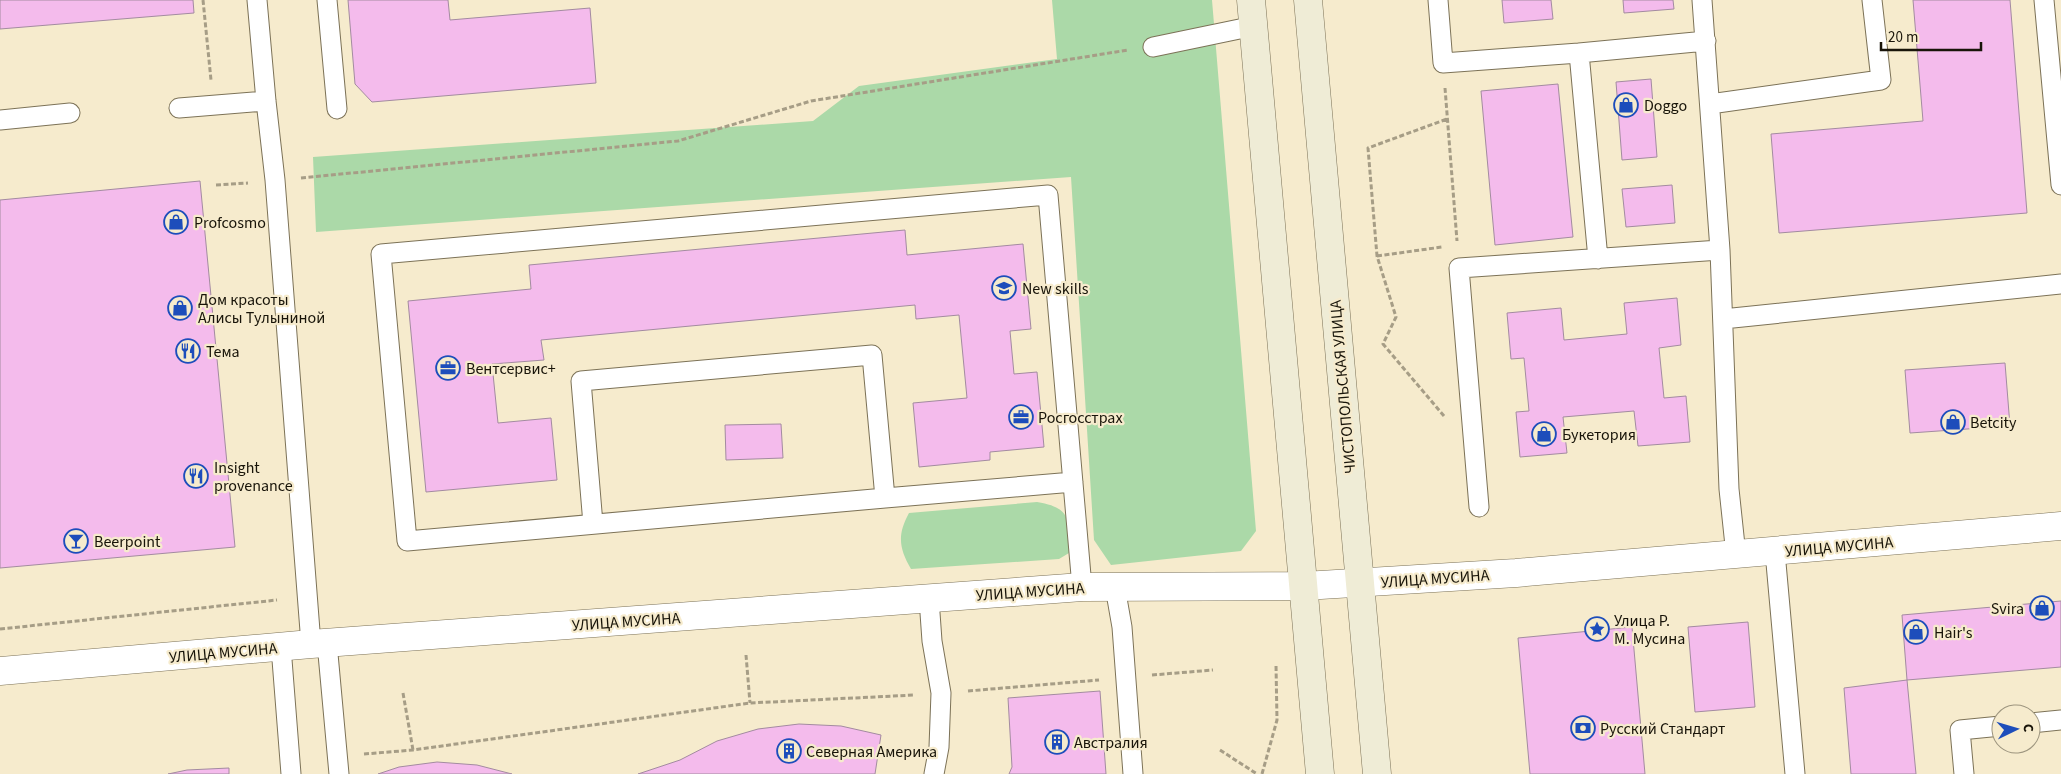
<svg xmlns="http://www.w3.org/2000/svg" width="2061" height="774" font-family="'Source Sans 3',sans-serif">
  <rect width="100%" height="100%" fill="#f6ebcd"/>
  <path fill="#abd9a8" d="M1052 0H1212L1256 531 1241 551 1111 565 1094 540 1071 177 316 232 313 157 813 121 859 86 1057 59Z
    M1037 502C1074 508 1068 522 1069 553L1059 559 911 569C899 548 897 535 909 513Z"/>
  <path fill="#f4bbec" stroke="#a38ba0" d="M0 0H193L194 13 0 29Z
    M348 0H448L450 20 590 8 596 83 372 102 355 84Z
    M1502 0H1551L1553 19 1504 23Z
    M1623 0H1673L1674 9 1624 13Z
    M1913 0H2010L2027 213 1779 233 1771 134 1923 121Z
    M1651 79 1657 157 1622 160 1616 82Z
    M1558 84 1573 237 1495 245 1481 91Z
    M200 181 235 547 0 568V200Z
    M1672 185 1675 223 1626 227 1622 189Z
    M905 230 907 255 1023 244 1031 329 1010 331 1014 374 1037 372 1044 447 990 452V460L919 467 913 403 967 398 959 315 916 319 915 305 541 340 544 360 492 364 498 423 551 418 557 480 426 492 408 301 531 289 529 265Z
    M1677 298 1681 345 1659 348 1664 398 1686 396 1690 442 1638 446 1634 411 1563 417 1567 453 1520 457 1516 412 1529 411 1524 358 1511 359 1507 313 1561 308 1564 340 1627 334 1624 303Z
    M2005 363 2010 426 1910 433 1905 370Z
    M781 424 783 458 726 460 725 425Z
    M2061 601V667L1907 680 1902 615Z
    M1748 622 1755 707 1695 712 1688 627Z
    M1632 627 1645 774H1530L1518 638Z
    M1907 680 1916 774H1851L1844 688Z
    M1100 691 1106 774H1009L1012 767 1008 698Z
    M799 724 841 726 881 735 875 774H638L680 760 717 741 758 729Z
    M437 762 477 765 512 774H378L399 767Z
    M229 768V774H168L187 770Z"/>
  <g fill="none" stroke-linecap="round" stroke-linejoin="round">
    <g stroke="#7c7257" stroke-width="21">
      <path id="service" d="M257 0 266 101 275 180 311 644
        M327 0 337 109
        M1438 0 1443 63 1579 53 1706 41
        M1702 0 1720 250 1729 489 1736 555
        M2044 0 2061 185
        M1153 47 1254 26
        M1579 53 1598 259
        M1710 104 1881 80 1872 0
        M179 108 266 101
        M0 120 70 113
        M1723 319 2061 284
        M885 498 407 541 381 254 1048 195 1082 587
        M1479 507 1459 268 1720 250
        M593 524 581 381 872 355 885 498 1073 482
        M1775 552 1795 774
        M1115 587 1122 627 1133 774
        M929 599 932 641 941 693 939 747 934 774
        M327 643 339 774
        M281 647 291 774
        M2031 723 2061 720
        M1964 774 1960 730 2001 726"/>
    </g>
    <g stroke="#7c7257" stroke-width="29">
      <path id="tertiary" d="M0 671 311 644 1082 587 1304 586 1516 573 2061 526"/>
    </g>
    <g stroke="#7c7257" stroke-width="29">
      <path id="secondary" d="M1251 0 1320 774
        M1308 0 1377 774"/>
    </g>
    <path stroke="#a69d86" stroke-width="3" stroke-dasharray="5 2.5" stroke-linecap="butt" d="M203 0 211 80
      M1445 88 1457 241
      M301 178 678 141 811 101 1128 50
      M216 185 248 183
      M1377 256 1442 247
      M1444 416 1383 344 1396 317 1377 256 1368 148 1447 119
      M0 629 277 600
      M746 655 750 703
      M1152 675 1213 670
      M968 691 1099 680
      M403 693 413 750
      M1220 750 1257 774
      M364 754 413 750 750 703 915 695
      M1262 774 1277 720 1276 665"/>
    <use href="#service" stroke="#fff" stroke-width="19"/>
    <use href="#tertiary" stroke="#fff" stroke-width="28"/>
    <use href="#secondary" stroke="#efecd6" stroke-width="28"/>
  </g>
  <defs>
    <g id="shop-ring" transform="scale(1.25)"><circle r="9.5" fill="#f6ebcd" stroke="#1d4dbb" stroke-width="1.5"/><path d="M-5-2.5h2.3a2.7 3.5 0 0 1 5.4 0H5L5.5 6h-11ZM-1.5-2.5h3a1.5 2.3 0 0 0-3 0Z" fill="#1d4dbb"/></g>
    <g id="school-ring" transform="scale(1.25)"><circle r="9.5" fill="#f6ebcd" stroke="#1d4dbb" stroke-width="1.5"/><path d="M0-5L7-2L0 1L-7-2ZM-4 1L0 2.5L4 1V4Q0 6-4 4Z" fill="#1d4dbb"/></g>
    <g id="restaurant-ring" transform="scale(1.25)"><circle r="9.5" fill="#f6ebcd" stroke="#1d4dbb" stroke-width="1.5"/><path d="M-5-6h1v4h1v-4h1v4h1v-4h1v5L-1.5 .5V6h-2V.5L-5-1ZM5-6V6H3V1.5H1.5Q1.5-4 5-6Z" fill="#1d4dbb"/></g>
    <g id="office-ring" transform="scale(1.25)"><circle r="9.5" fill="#f6ebcd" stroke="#1d4dbb" stroke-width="1.5"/><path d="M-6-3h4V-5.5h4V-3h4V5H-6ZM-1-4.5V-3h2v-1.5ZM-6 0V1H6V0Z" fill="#1d4dbb"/></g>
    <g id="bar-ring" transform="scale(1.25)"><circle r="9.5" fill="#f6ebcd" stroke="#1d4dbb" stroke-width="1.5"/><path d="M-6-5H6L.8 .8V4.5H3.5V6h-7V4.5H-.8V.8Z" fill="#1d4dbb"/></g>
    <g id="sight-ring" transform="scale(1.25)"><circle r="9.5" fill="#f6ebcd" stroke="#1d4dbb" stroke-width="1.5"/><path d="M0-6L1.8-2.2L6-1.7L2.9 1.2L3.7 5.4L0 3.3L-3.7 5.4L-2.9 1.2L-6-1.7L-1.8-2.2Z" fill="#1d4dbb"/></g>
    <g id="bank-ring" transform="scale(1.25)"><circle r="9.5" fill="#f6ebcd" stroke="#1d4dbb" stroke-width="1.5"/><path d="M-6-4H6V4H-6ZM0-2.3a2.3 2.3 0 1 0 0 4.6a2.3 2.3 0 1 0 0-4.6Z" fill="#1d4dbb"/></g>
    <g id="building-ring" transform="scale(1.25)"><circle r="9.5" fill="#f6ebcd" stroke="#1d4dbb" stroke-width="1.5"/><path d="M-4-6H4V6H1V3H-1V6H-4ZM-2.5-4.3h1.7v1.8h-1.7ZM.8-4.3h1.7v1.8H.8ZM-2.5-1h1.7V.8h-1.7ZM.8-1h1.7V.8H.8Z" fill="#1d4dbb"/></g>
  </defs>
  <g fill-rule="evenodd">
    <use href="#shop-ring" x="1626" y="105"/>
    <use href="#shop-ring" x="176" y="222"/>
    <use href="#school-ring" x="1004" y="288"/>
    <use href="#shop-ring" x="180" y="308"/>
    <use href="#restaurant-ring" x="188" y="351"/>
    <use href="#office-ring" x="448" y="368"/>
    <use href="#office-ring" x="1021" y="417"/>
    <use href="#shop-ring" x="1953" y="422"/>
    <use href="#shop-ring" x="1544" y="434"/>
    <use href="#restaurant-ring" x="196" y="476"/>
    <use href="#bar-ring" x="76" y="541"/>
    <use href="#shop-ring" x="2042" y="608"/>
    <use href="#sight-ring" x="1597" y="629"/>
    <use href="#shop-ring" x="1916" y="632"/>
    <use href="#bank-ring" x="1583" y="728"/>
    <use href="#building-ring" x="1057" y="742"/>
    <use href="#building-ring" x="789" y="751"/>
  </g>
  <g text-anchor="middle" stroke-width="4.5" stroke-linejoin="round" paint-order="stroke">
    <g font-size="16" fill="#181409" stroke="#f6ebcd" text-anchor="start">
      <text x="1644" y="111">Doggo</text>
      <text x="194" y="228">Profcosmo</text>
      <text x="1022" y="294">New skills</text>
      <text x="198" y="305">Дом красоты<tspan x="198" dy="18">Алисы Тулыниной</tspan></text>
      <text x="206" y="357">Тема</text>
      <text x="466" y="374">Вентсервис+</text>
      <text x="1038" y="423">Росгосстрах</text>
      <text x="1970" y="428">Betcity</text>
      <text x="1562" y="440">Букетория</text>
      <text x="214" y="473">Insight<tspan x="214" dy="18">provenance</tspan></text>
      <text x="94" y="547">Beerpoint</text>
      <text x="2024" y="614" text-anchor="end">Svira</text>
      <text x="1614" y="626">Улица Р.<tspan x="1614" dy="18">М. Мусина</tspan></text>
      <text x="1934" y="638">Hair's</text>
      <text x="1600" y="734">Русский Стандарт</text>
      <text x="1074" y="748">Австралия</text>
      <text x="806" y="757">Северная Америка</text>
    </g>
    <g font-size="16" fill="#181409" stroke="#f6ebcd">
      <text transform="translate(1342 387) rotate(-95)" y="6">ЧИСТОПОЛЬСКАЯ УЛИЦА</text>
      <text transform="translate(1839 546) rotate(-5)" y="6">УЛИЦА МУСИНА</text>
      <text transform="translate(1435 578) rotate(-4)" y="6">УЛИЦА МУСИНА</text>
      <text transform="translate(1030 591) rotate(-4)" y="6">УЛИЦА МУСИНА</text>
      <text transform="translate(626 621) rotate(-4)" y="6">УЛИЦА МУСИНА</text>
      <text transform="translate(223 652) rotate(-5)" y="6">УЛИЦА МУСИНА</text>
    </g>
  </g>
  <g transform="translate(2016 729) rotate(85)"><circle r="24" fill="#f6ebcd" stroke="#9d957f"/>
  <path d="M0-4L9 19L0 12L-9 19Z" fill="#1d4dbb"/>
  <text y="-8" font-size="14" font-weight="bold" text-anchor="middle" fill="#181409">С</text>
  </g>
  <path d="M1881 42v8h100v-8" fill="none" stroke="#181409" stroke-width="2.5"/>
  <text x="1888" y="42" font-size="15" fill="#181409" stroke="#f6ebcd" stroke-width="4" paint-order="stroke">20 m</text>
</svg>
